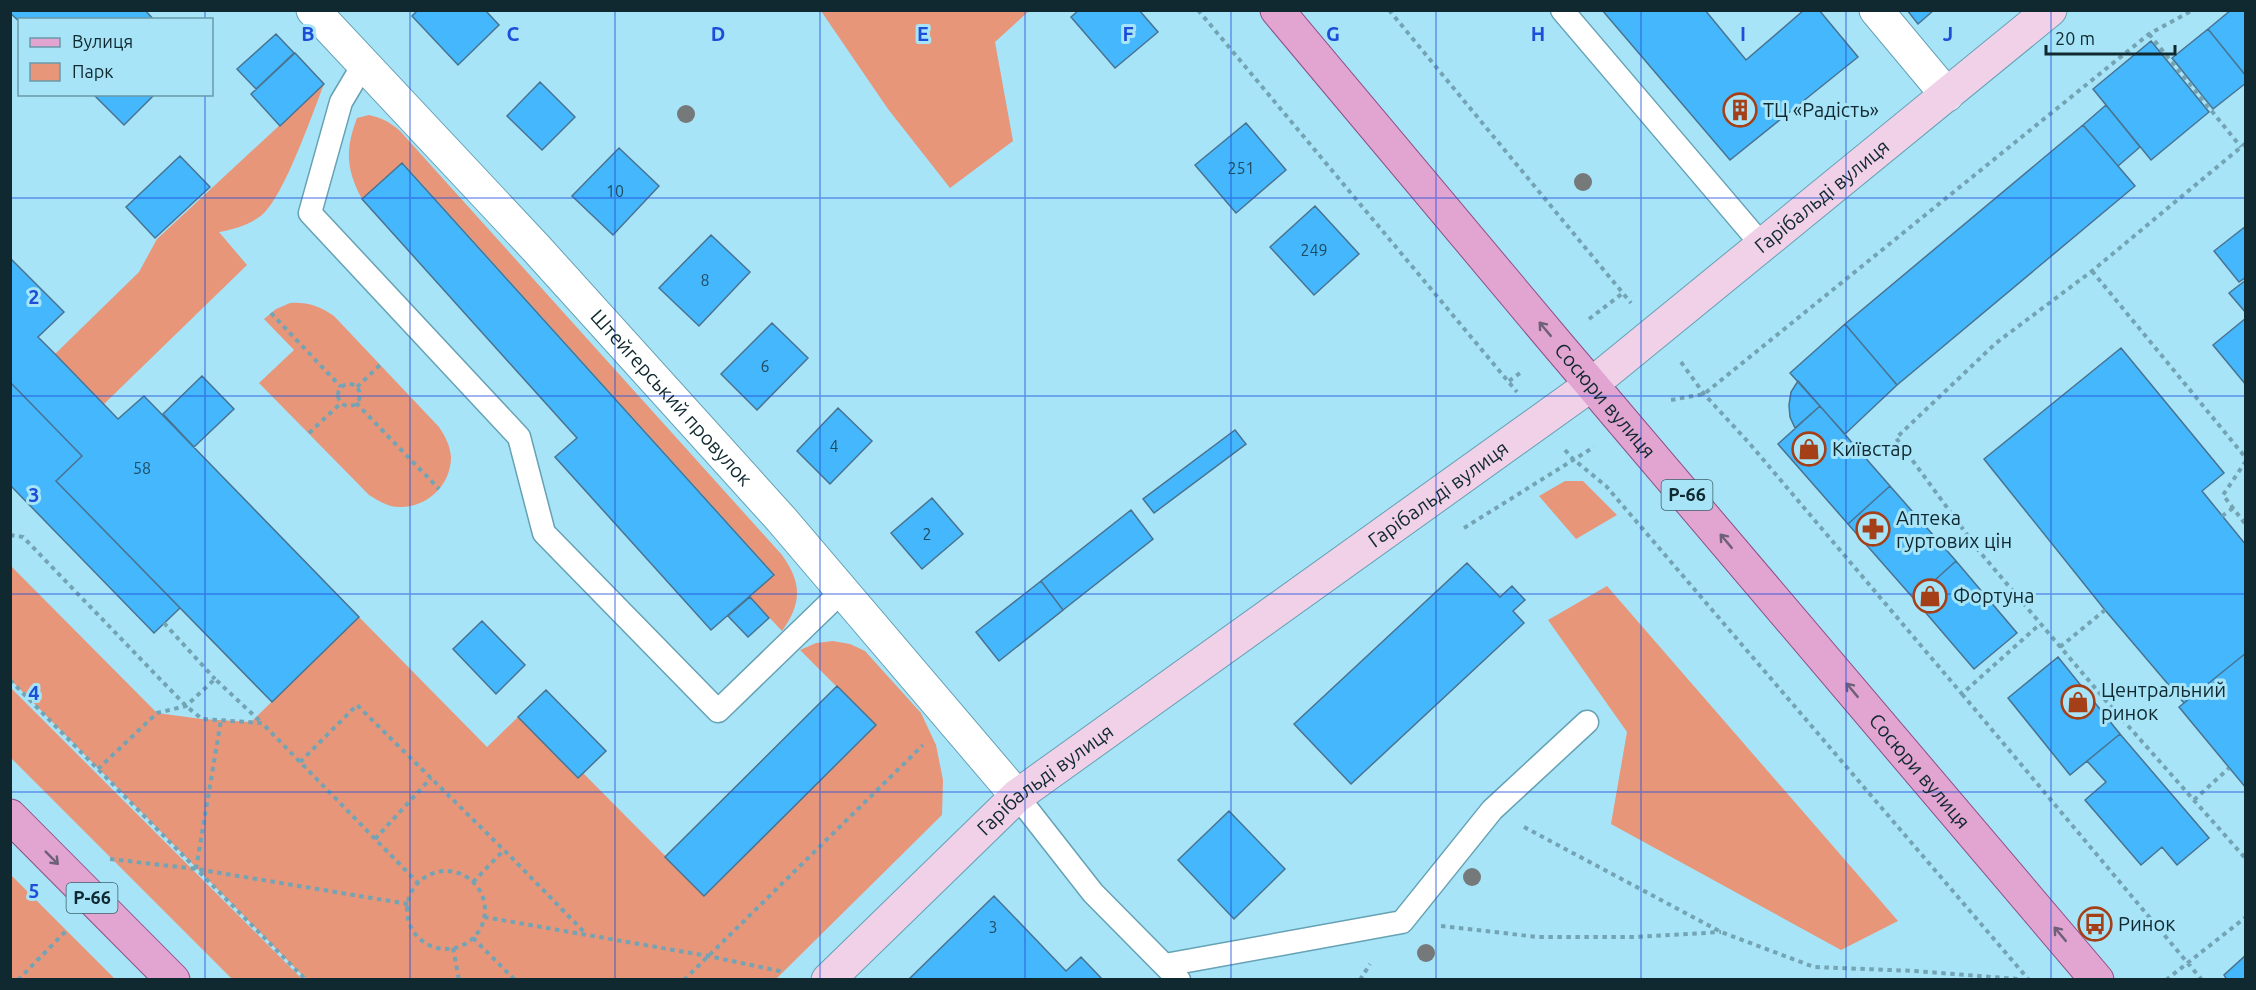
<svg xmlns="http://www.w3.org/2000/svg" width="2256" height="990" font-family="Ubuntu,sans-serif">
  <rect width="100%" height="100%" fill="#a7e4f8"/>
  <path fill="#e7967a" d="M821 11H1029L995 42 1013 141 950 188 888 109Z
    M324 84C312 115 284 196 262 215 249 225 234 229 219 232L247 265 104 404 55 354 139 272 157 239Z
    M369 115C382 118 390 122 400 131L782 555C802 583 802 603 782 631L750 597 774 574 403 163 362 199C346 169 345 150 357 118Z
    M290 303C308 302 319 306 334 316L439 427C445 436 450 445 451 457 451 485 427 508 399 507 388 507 379 501 369 495L259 383 294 350 264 319 276 309Z
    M1565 481H1583L1617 515 1576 539 1539 496Z
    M10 565 157 713 202 719 251 722 359 617 487 747 518 717 577 778 583 773 704 895 875 725 800 650 816 643 833 641 850 644 865 651 921 713 936 745 943 780 942 815 776 979H306L11 680Z
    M1607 586 1898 921 1841 950 1611 824 1627 732 1548 620Z
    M12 689 302 979H232L11 758Z
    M10 874 115 979H11Z"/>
  <path fill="#45b7fc" stroke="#487391" stroke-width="1.5" d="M10 10H145L154 20H20V22L10 13Z
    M418 10H485L499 25 458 65 412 16Z
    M1079 10H1139L1158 32 1115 68 1071 17Z
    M1602 10H1705L1746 60 1804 10H1819L1858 57 1730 160Z
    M1907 10H1934L1918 24Z
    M2231 10H2246V76L2208 29Z
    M2208 29 2246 76V83L2213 109 2172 58Z
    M276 34 294 53 256 89 237 69Z
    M2151 41 2209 112 2151 160 2093 89Z
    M295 53 324 84 280 126 251 94Z
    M540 82 575 117 542 150 507 116Z
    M93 94H155L124 125Z
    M2106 105 2140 147 2118 166 2083 125Z
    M1246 123 1286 170 1236 213 1195 165Z
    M2083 125 2135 186 1897 385 1845 324Z
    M619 148 659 186 613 235 572 196Z
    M180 156 210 187 155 238 126 207Z
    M402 163 774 575 711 630 555 457 577 438 362 199Z
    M1315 206 1359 254 1314 295 1270 247Z
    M2246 226V277L2239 282 2214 251Z
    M711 235 750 272 699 326 659 288Z
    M10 258 64 312 38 337 55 354 118 419 144 396 359 617 272 702 56 481 82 456 10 382Z
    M2246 280V313L2229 293Z
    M2246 318V385L2213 345Z
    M772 323 808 358 757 410 721 374Z
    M1845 324 1897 385 1845 434 1790 373Z
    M2121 348 2224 473 2202 491 2246 545V653L2184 703 2105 610 1984 459Z
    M202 376 234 409 194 447 163 414Z
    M1798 381 1820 406 1795 428 1790 417 1789 405 1791 392Z
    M10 382 82 456 56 481 180 608 154 633 10 485Z
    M1820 406 1890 486 1848 524 1778 444Z
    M838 408 872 441 830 484 797 451Z
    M1235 430 1246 444 1154 513 1143 499Z
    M1890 486 1956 561 1914 599 1848 524Z
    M932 498 963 534 922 569 891 533Z
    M1131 510 1153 539 1063 610 1041 581Z
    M1956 561 2017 633 1974 669 1914 599Z
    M1467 563 1500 597 1512 586 1525 600 1513 611 1524 623 1351 784 1294 724Z
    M1041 581 1063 610 999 661 976 632Z
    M750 597 769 618 748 637 728 616Z
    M482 621 525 665 496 694 453 649Z
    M2246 653V788L2179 707Z
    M2058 657 2120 734 2070 775 2008 698Z
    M837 686 876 725 704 896 665 857Z
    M546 690 606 751 578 778 518 717Z
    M2120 734 2209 838 2177 865 2162 847 2141 865 2085 800 2106 782 2087 761Z
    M1229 811 1285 869 1234 919 1178 860Z
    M994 896 1066 971 1081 957 1103 980H908Z
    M2246 955V980H2227L2224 975Z"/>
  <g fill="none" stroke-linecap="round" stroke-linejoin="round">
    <g stroke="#66a1b4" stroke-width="25">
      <path id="service" d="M1562 10 1762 245
        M363 65 341 102 310 213 519 437 544 533 718 711 842 591
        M1017 796 1093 893 1179 980
        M1165 965 1402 922 1492 810 1587 722"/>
    </g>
    <g stroke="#66a1b4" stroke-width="35">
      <g id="minor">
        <path id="s1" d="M313 10 536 248 781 519 1017 796"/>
        <path d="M1876 10 1947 95"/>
      </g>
    </g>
    <g stroke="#66a1b4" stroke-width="35">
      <g id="secondary">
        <path id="s2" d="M828 980 1017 796 1592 384 2050 10"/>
      </g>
    </g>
    <g stroke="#8c5184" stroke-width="35">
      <g id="primary">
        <path id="s3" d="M1277 10 1557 344 2097 980"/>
        <path d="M10 816 173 980"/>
      </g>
    </g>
    <path stroke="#74a4b4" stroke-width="4" stroke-dasharray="4.5 4.5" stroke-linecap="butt" d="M1198 10 1517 392
      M1389 10 1631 303
      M2149 34 2241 147
      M2246 143 2092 271 1996 343 1896 438 1979 551 2107 702 2246 859
      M2092 271 2246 458
      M271 313 341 387
      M1589 319 1623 293
      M1681 362 1704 394 1750 444 1962 694 2040 624
      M1509 381 1520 373
      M338 395a11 11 0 1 1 22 0a11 11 0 1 1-22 0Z
      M357 387 380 365
      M1671 400 1704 394 2149 34 2193 10
      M356 403 439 489
      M309 433 341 403
      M1565 450 1573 459 1606 486 2029 980
      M2246 461 2223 495 2246 525
      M2222 516 2233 508
      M1464 528 1594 447
      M10 535 23 537 186 706 202 719 262 723 418 883
      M164 623 215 679
      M2060 647 2105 610
      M10 680 306 980
      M1962 694 2202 980
      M300 762 357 705 516 862 586 934
      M98 769 157 713 186 706 215 679 262 723
      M2194 800 2229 768
      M1524 827 1721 932 1814 967 1915 971 2018 979
      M375 839 431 778
      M110 859 196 869 408 904
      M196 869 221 720
      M407 910a39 39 0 1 1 78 0a39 39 0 1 1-78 0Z
      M473 882 504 850
      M484 917 708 956 784 972
      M1441 926 1538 937H1635L1721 932
      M473 938 515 980
      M453 948 459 980
      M18 980 67 930
      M684 980 923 745
      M1360 980 1370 964
      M2166 980 2246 917"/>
    <use href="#service" stroke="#fff" stroke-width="22"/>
    <use href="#minor" stroke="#fff" stroke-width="33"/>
    <use href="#secondary" stroke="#f1d1e8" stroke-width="33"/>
    <use href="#primary" stroke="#e2a4d0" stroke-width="33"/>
  </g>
  <g fill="#75797a">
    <circle cx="686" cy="114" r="9"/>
    <circle cx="1583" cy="182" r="9"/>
    <circle cx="1472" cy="877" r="9"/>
    <circle cx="1426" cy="953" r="9"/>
  </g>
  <defs><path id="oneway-shaft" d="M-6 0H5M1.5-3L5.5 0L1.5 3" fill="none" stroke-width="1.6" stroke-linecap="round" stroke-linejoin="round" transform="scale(1.5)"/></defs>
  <g stroke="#6e6078">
    <use href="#oneway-shaft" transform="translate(1545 329) rotate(-130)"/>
    <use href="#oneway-shaft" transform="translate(1726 541) rotate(-130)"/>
    <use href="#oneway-shaft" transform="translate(1852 690) rotate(-130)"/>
    <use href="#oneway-shaft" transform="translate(52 858) rotate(45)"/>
    <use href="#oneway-shaft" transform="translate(2060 934) rotate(-130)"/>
  </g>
  <path fill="none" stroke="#1d4ed8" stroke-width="1.5" stroke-opacity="0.55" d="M205 10V20M410 10V980M615 10V980M820 10V980M1025 10V980M1231 10V980M1436 10V980M1641 10V980M1846 10V980M2051 10V980M205 94V980M10 198H2246M10 396H2246M10 594H2246M10 792H2246"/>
  <defs>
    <g id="building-ring" transform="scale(1.725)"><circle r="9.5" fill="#a7e4f8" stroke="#a53f17" stroke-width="1.5"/><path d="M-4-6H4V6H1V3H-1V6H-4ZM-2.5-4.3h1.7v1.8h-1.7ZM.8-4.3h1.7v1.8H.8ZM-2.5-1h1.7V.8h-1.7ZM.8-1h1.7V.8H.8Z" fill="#a53f17"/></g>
    <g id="shop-ring" transform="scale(1.725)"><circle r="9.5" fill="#a7e4f8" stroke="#a53f17" stroke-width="1.5"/><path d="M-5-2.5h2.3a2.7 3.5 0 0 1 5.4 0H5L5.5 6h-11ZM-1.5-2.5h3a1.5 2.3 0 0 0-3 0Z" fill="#a53f17"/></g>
    <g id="pharmacy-ring" transform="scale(1.725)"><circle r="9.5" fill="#a7e4f8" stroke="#a53f17" stroke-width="1.5"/><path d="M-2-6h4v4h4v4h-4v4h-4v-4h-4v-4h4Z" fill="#a53f17"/></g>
    <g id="bus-ring" transform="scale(1.725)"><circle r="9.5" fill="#a7e4f8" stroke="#a53f17" stroke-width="1.5"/><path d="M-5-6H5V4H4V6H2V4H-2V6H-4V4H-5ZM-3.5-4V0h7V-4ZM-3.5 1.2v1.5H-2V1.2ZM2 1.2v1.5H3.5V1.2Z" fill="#a53f17"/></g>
  </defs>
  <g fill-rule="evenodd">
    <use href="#building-ring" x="1740" y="110"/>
    <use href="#shop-ring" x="1809" y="449"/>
    <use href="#pharmacy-ring" x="1873" y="529"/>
    <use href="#shop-ring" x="1930" y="596"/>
    <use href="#shop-ring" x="2078" y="702"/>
    <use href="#bus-ring" x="2095" y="924"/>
  </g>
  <g text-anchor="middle" stroke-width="6" stroke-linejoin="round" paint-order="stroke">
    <g font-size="16" fill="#1d4c63">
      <text x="1241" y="174">251</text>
      <text x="615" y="197">10</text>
      <text x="1314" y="256">249</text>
      <text x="705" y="286">8</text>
      <text x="765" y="372">6</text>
      <text x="834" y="452">4</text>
      <text x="142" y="474">58</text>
      <text x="927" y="540">2</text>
      <text x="993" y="933">3</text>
    </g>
    <g fill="#a7e4f8" stroke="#3d616c" stroke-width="1.5">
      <rect x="1661.5" y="480" width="51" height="30" rx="4.5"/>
      <rect x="66.5" y="883" width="51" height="30" rx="4.5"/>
    </g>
    <g font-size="18" font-weight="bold" fill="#102930">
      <text x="1687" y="501">Р-66</text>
      <text x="92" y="904">Р-66</text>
    </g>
    <g font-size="20" fill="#102930" stroke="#a7e4f8" text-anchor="start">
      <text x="1763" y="117">ТЦ «Радість»</text>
      <text x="1832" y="456">Київстар</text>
      <text x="1896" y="525">Аптека<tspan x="1896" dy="23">гуртових цін</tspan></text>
      <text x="1953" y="603">Фортуна</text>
      <text x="2101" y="697">Центральний<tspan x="2101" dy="23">ринок</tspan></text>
      <text x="2118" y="931">Ринок</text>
    </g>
    <g font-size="20" fill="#102930" stroke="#a7e4f8">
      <text dy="7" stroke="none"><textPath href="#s2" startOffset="1268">Гарібальді вулиця</textPath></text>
      <text dy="7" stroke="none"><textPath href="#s1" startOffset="528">Штейгерський провулок</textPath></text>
      <text dy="7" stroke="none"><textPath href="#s3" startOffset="510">Сосюри вулиця</textPath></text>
      <text dy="7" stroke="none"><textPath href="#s2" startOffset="782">Гарібальді вулиця</textPath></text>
      <text dy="7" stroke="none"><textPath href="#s3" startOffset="996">Сосюри вулиця</textPath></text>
      <text dy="7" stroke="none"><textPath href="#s2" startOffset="296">Гарібальді вулиця</textPath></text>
    </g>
  </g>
  <g font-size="20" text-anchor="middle" font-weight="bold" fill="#1d4ed8" stroke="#a7e4f8" stroke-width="6" stroke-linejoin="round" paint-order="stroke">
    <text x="308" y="41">B</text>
    <text x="513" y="41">C</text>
    <text x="718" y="41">D</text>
    <text x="923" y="41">E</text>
    <text x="1128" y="41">F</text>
    <text x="1333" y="41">G</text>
    <text x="1538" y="41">H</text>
    <text x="1743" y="41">I</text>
    <text x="1948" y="41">J</text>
    <text x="34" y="304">2</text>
    <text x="34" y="502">3</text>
    <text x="34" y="700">4</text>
    <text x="34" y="898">5</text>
  </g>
  <rect width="2256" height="990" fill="none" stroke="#102930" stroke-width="24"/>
  <rect x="18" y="18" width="195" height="78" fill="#a7e4f8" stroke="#6b99a8" stroke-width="1.5"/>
  <rect x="30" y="38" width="30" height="9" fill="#e2a4d0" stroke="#6b99a8" stroke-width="1.5"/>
  <text x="72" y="48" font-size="18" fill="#102930">Вулиця</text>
  <rect x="30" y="63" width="30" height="18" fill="#e7967a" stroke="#6b99a8" stroke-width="1.5"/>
  <text x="72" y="78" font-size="18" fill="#102930">Парк</text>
  <path d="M2046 45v9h129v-9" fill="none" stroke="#102930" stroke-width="3"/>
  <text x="2055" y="45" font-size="18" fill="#102930" stroke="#a7e4f8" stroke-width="4.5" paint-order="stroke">20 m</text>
</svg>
